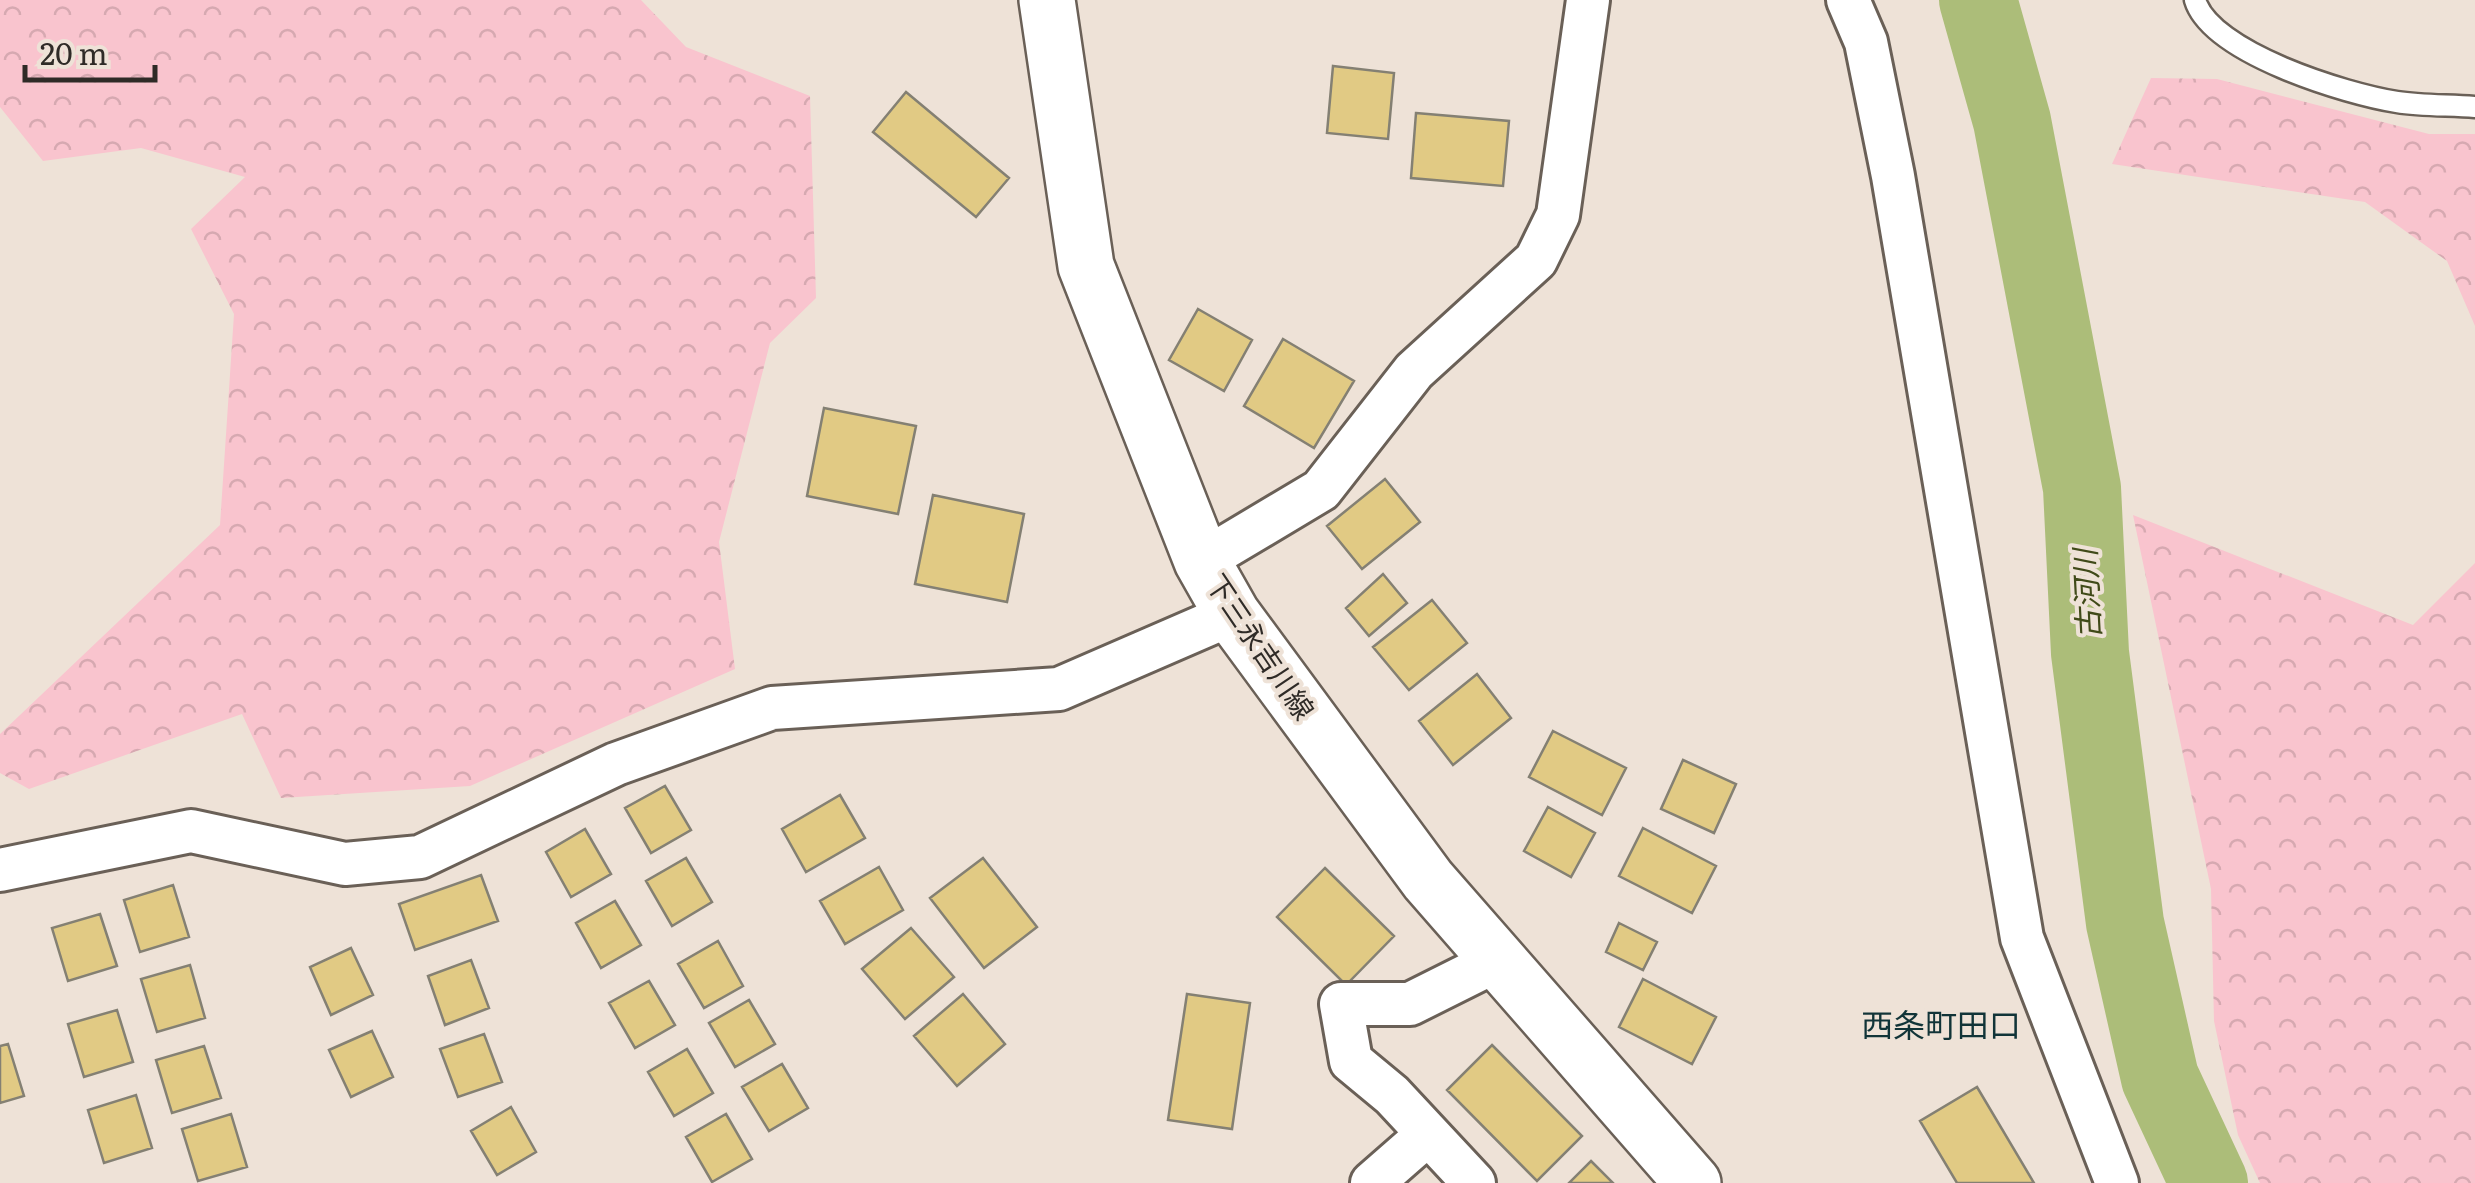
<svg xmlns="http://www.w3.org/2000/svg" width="2475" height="1183" font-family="Literata,'Noto Sans JP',serif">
  <defs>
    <pattern id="forest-crowns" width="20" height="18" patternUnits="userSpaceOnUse" patternTransform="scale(2.5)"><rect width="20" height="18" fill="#f9c4ce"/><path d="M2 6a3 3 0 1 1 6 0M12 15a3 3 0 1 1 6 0" fill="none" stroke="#d6a9b1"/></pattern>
  </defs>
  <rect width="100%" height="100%" fill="#eee2d7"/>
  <path fill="url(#forest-crowns)" d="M0 0H641L686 47 810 96 816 298 770 343 719 542 735 669 470 786 281 798 242 714 29 789 0 773V734L220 525 234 314 191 229 245 177 141 148 43 161 0 107Z
    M2151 78 2217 79 2429 134H2475V326L2447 261 2365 202 2112 164Z
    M2133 515 2413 625 2475 563V1183H2260L2238 1135 2214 1021 2211 889Z"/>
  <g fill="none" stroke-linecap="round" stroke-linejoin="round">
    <path stroke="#acbd79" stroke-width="78" d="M1978 0 2012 121 2082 488 2090 653 2125 923 2160 1078 2209 1183"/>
  </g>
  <path fill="#e1ca84" stroke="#848073" stroke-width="2.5" d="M1333 66 1394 73 1388 139 1327 133Z
    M906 92 1009 178 976 217 873 132Z
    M1416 113 1509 121 1503 186 1411 178Z
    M1198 309 1252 340 1224 391 1169 360Z
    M1283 339 1354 381 1314 448 1244 406Z
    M824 408 916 426 898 514 807 496Z
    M1385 479 1420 522 1362 569 1327 526Z
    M933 495 1024 514 1007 602 915 584Z
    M1383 574 1407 603 1369 636 1346 608Z
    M1432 600 1467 643 1409 690 1373 647Z
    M1477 674 1511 718 1453 765 1419 721Z
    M1553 731 1626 768 1602 815 1529 777Z
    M1683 760 1736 784 1714 833 1661 809Z
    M665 786 691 830 651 853 625 808Z
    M840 795 865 838 806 872 782 829Z
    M1548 807 1595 833 1571 877 1524 851Z
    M1643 828 1716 866 1692 913 1619 876Z
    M585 829 611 874 571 897 546 852Z
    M686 858 712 902 672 926 646 881Z
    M983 858 1037 927 984 968 930 898Z
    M879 867 903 910 845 944 820 901Z
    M1325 868 1394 936 1346 985 1277 917Z
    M481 875 498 921 415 950 399 904Z
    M173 885 189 937 140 952 124 900Z
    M615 901 641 945 601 968 576 923Z
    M100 914 117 966 68 981 52 928Z
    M1619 923 1657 942 1643 970 1606 952Z
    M911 928 954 977 905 1019 862 969Z
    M718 941 743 986 704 1008 678 964Z
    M351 948 373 995 331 1015 310 967Z
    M471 960 489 1008 445 1025 428 976Z
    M190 965 205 1018 157 1032 141 979Z
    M1643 979 1716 1017 1692 1064 1619 1027Z
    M649 981 675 1025 635 1048 609 1003Z
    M963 994 1005 1044 957 1086 914 1036Z
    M1187 994 1250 1003 1232 1129 1168 1120Z
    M749 1000 775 1044 735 1067 709 1023Z
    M117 1010 133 1062 84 1077 68 1024Z
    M372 1031 393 1077 351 1097 329 1050Z
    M484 1034 502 1082 458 1097 440 1049Z
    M8 1044 24 1096 0 1103V1046Z
    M1492 1045 1582 1136 1537 1181 1447 1090Z
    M204 1046 221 1098 172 1113 156 1060Z
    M687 1049 713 1093 674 1116 648 1072Z
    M782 1064 808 1108 769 1131 742 1087Z
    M1977 1087 2034 1183H1957L1920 1121Z
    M136 1095 152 1148 104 1163 88 1110Z
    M511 1107 536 1152 497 1175 471 1131Z
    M231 1114 247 1167 198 1181 182 1129Z
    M726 1114 752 1159 712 1182 686 1137Z
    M1591 1161 1613 1183H1569Z"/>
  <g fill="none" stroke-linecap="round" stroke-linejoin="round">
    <g stroke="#6a6057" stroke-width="25">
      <path id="lane" d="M2195 0C2211 53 2346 94 2397 102 2422 106 2449 105 2475 107"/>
    </g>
    <g stroke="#6a6057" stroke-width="48">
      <path id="street" d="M1848 0 1866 42 1893 176 2022 938 2117 1183
        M1202 561 1321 490 1414 371 1536 260 1558 215 1588 0
        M0 870 191 831 345 864 420 857 616 764 772 708 1059 689 1232 614
        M1372 1183 1428 1134
        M1474 1183 1392 1095 1351 1061 1341 1004H1410L1498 960"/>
    </g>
    <g stroke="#6a6057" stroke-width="60">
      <path id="secondary" d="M1047 0 1086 266 1202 561 1232 614 1428 880 1693 1183"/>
    </g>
    <use href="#lane" stroke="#fff" stroke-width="20"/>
    <use href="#street" stroke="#fff" stroke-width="42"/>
    <use href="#secondary" stroke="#fff" stroke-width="55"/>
  </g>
  <g text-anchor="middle" stroke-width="8" stroke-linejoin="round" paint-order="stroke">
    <g font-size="28" fill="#2f2b27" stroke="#eee2d7">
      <text transform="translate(1260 647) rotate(56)" y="10">下三永吉川線</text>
    </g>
    <g font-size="30" font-style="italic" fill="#404a19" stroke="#eee2d7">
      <text transform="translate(2088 594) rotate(-93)" y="10">古河川</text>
    </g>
    <g font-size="32" fill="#113438" stroke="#eee2d7">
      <text x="1941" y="1037">西条町田口</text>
    </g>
  </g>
  <path d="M25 65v15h130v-15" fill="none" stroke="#2f2b27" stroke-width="5"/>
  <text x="40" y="65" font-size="30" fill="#2f2b27" stroke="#eee2d7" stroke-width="8" paint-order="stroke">20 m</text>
</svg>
